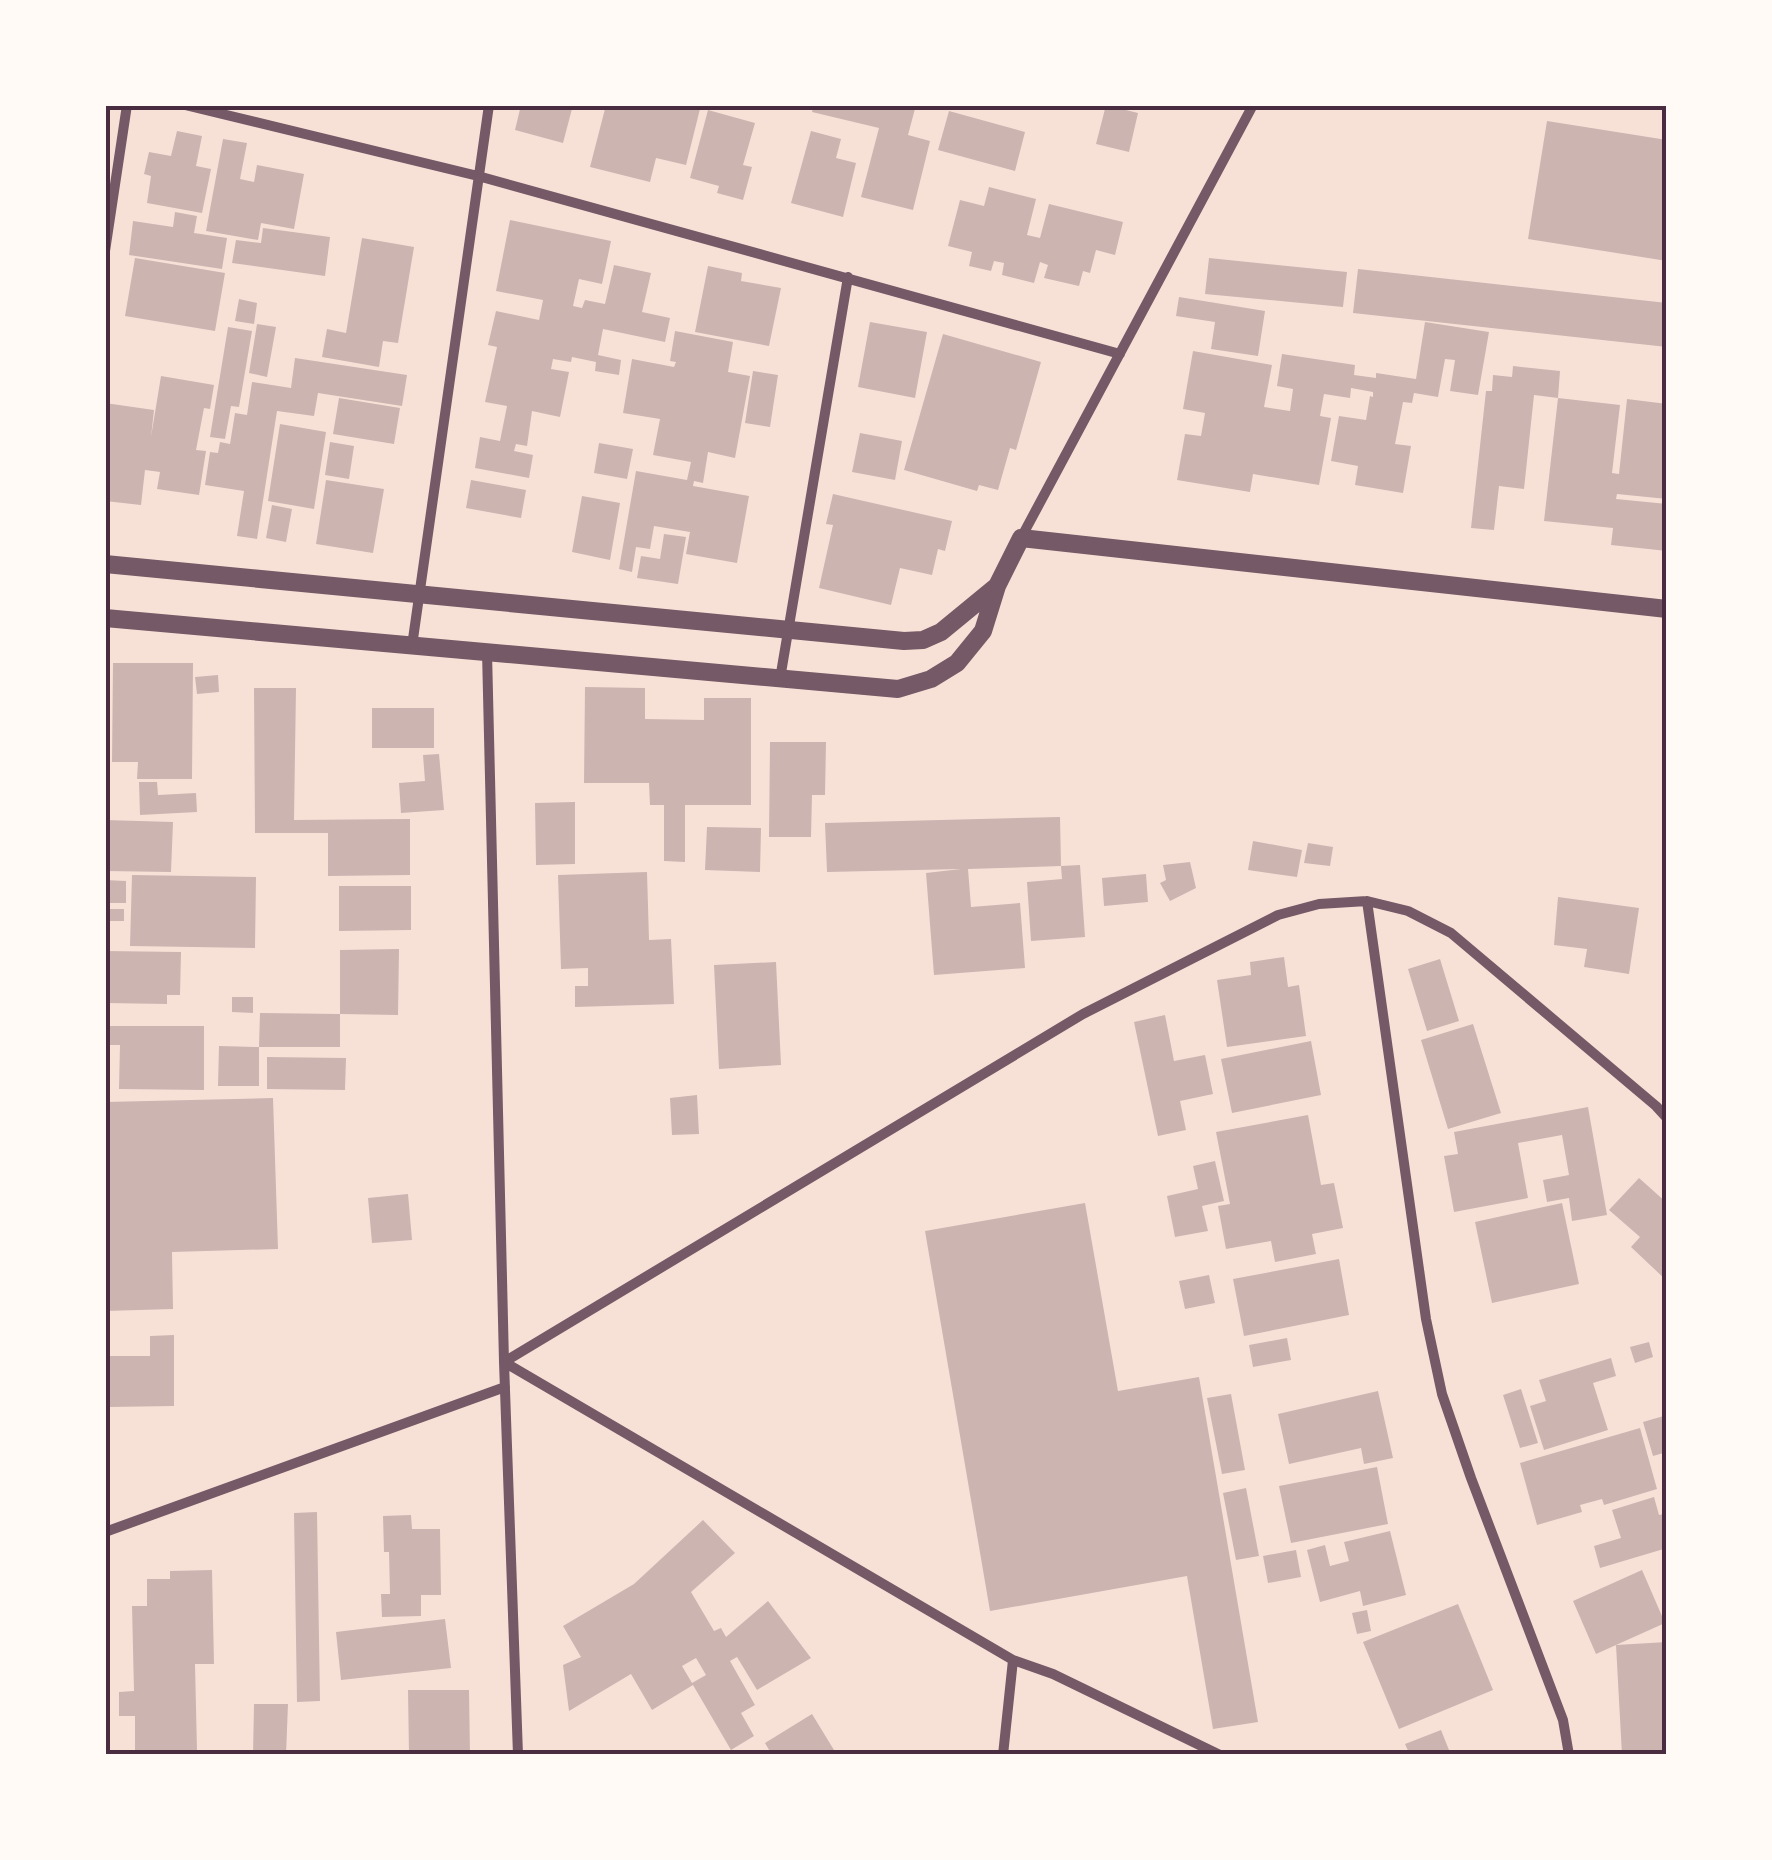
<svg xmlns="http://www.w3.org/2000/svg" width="1772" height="1860" font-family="Poppins,sans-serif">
  <rect width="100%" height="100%" fill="#f7e1d7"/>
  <path fill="#ccb4b1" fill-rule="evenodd" d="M521 105H573L563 143 515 130Z
    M606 105H701L686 165 656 158 650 182 590 167Z
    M814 105H916L908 135 930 141 913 210 861 197 879 128 812 112Z
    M1106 105 1138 113 1129 152 1096 144Z
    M708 110 755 123 743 165 752 167 743 200 717 193 719 186 690 178Z
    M949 111 1025 132 1015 171 938 150Z
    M1547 121 1667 140V261L1528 239Z
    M177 131 202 136 196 166 211 169 202 213 147 203 151 176 144 174 149 152 171 156Z
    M811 131 841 139 836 158 856 163 843 217 791 203Z
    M223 139 247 143 240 179 254 182 257 165 304 174 294 229 261 223 258 240 206 231Z
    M989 187 1036 199 1027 235 1040 238 1049 204 1123 222 1115 255 1096 250 1090 273 1083 271 1079 286 1044 278 1048 265 1040 262 1034 283 1002 275 1004 263 994 261 991 271 969 266 972 252 948 246 960 200 984 206Z
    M175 212 197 216 194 233 227 238 222 269 129 255 133 221 173 227Z
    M510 220 611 241 602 284 579 279 573 306 582 308 585 300 605 304 614 265 651 273 642 312 670 318 665 342 603 329 598 355 621 360 619 375 595 371 596 362 572 357 571 362 553 359 551 369 569 372 560 417 532 411 527 446 516 444 514 451 533 455 529 478 475 468 480 437 500 441 507 406 485 402 497 347 488 345 496 311 539 320 543 300 496 291Z
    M263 228 330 237 325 276 232 263 236 240 261 243Z
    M362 238 414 247 398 343 383 341 379 367 322 357 327 329 346 333Z
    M135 258 225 273 215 331 125 316Z
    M1209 258 1347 272 1343 307 1205 294Z
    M708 266 742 273 741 281 781 288 769 346 695 332Z
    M1358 269 1667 303V347L1353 313Z
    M1179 297 1265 311 1258 356 1211 349 1215 322 1176 316Z
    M239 299 257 303 254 324 235 321Z
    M870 322 927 332 915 398 858 387Z
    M1425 322 1489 332 1478 395 1450 391 1455 360 1445 359 1438 397 1414 393 1412 403 1403 402 1395 444 1411 446 1403 493 1355 485 1358 466 1331 461 1339 416 1366 420 1370 396 1373 397V392L1351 388 1350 398 1324 394 1320 416 1331 418 1319 485 1253 474 1250 492 1177 480 1185 434 1201 436 1205 413 1183 409 1193 351 1272 365 1264 407 1290 411 1293 389 1277 386 1282 354 1355 365 1354 375 1376 378V373L1416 379Z
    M257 324 276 327 267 377 249 373Z
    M228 327 252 331 239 407 231 406 225 439 210 437Z
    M675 331 733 342 728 372 750 376 735 458 708 452 703 483 694 481 693 486 749 496 737 563 686 554 690 532 654 526 650 549 636 547 632 572 619 569 636 471 687 480 691 462 653 455 660 419 623 413 632 359 674 367 676 362 670 361Z
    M943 334 1041 362 1016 450 1010 448 998 490 979 485 977 491 904 470Z
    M295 358 407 375 402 406 318 393 314 416 277 411 257 539 237 536 244 491 205 485 210 452 218 453 220 442 230 444 235 413 247 415 252 382 291 388Z
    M1513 366 1560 371 1558 398 1534 395 1524 489 1499 486 1494 530 1471 528 1486 391H1492L1493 375 1512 377Z
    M753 371 778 375 770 427 745 423Z
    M161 376 214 385 210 409 204 408 196 450 206 451 199 495 157 489 160 472 145 470 141 505 105 501V403L154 410 151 437Z
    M339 398 400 408 394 444 333 434Z
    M1558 398 1620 405 1612 473 1619 474 1627 399 1667 404V499L1617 494 1616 499 1667 504V551L1611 545 1613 528 1544 521Z
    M280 424 326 432 314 509 268 501Z
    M860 433 902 441 895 480 852 472Z
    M330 442 354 446 349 479 325 475Z
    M599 443 633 449 627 479 594 473Z
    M326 480 384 489 373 553 316 544Z
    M471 480 526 490 521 518 466 508Z
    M833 494 952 521 945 551 938 549 932 575 900 568 891 605 819 588 833 525 826 524Z
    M582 496 620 503 610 560 572 552Z
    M272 505 292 509 286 542 266 538Z
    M664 534 686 537 678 584 637 578 641 556 660 559Z
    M113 663H193L192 779H137L138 762H112Z
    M218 675 219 692 197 694 195 677Z
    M585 687 645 688V719L704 720V698H751V805H685V862L664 861V805H650L649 783H584Z
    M254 688H296L294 820 410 819V875L328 876V833H255Z
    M372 708H434V748H372Z
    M770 742H826L825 795H812L811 837H769Z
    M439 754 444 810 401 813 399 783 425 781 423 755Z
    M139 782H157L158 795 196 793 197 812 140 815Z
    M575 802V864L536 865 535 803Z
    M1060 817 1061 866 968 869 971 907 1020 903 1025 968 934 975 926 873 961 869 827 872 825 823Z
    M105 820 173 822 171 872 105 871Z
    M707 827 761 828 760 872 705 870Z
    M1253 841 1302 850 1297 877 1248 870Z
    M1308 843 1333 847 1330 866 1304 863Z
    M1190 862 1196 888 1170 901 1160 883 1166 880 1163 865Z
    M1080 865 1085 937 1031 941 1027 882 1062 879 1061 866Z
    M647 872 649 940 671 939 674 1004 575 1007V986H588V968L561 969 558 875Z
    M1146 874 1148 902 1104 906 1102 878Z
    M132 875 256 877 255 948 130 946Z
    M105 880 126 881V903H105Z
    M339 886H411V930L339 931Z
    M1558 897 1639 908 1629 974 1584 967 1587 949 1554 945Z
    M105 909H124V921H105Z
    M399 949 398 1015 340 1014V950Z
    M105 951 181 952 180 995H167V1004L105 1003Z
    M1284 957 1288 987 1299 985 1306 1036 1227 1047 1217 980 1251 975 1250 962Z
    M1440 959 1459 1021 1427 1031 1408 969Z
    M776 962 781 1065 719 1069 714 965Z
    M232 997H253V1013L232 1012Z
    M260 1013 340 1014V1047H259Z
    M1165 1015 1174 1061 1205 1055 1213 1094 1180 1101 1186 1130 1158 1136 1134 1022Z
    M1473 1024 1501 1113 1448 1129 1421 1040Z
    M105 1026H204V1090L119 1089 120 1045H105Z
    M1311 1041 1321 1095 1232 1113 1221 1059Z
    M219 1046 259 1047V1086H218Z
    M267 1057 346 1058 345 1090 267 1089Z
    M697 1095 699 1134 672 1135 670 1098Z
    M273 1098 278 1249 172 1252 173 1309 105 1311V1102Z
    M1588 1107 1607 1215 1572 1221 1569 1198 1547 1202 1543 1180 1569 1175 1562 1135 1518 1143 1528 1198 1454 1212 1444 1156 1458 1154 1454 1132Z
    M1308 1115 1321 1185 1334 1183 1343 1228 1312 1234 1316 1254 1275 1262 1271 1241 1226 1249 1218 1206 1230 1204 1216 1132Z
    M1215 1161 1224 1201 1202 1206 1208 1231 1175 1237 1167 1196 1198 1189 1193 1166Z
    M1639 1178 1667 1203V1281L1631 1247 1640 1237 1609 1210Z
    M408 1194 412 1240 372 1243 368 1198Z
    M1085 1203 1118 1391 1199 1377 1258 1722 1213 1729 1187 1576 990 1611 925 1231Z
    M1562 1203 1579 1284 1492 1303 1475 1222Z
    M1339 1259 1349 1315 1244 1336 1233 1279Z
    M1209 1275 1215 1303 1185 1309 1179 1281Z
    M174 1335V1406L109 1407V1356H150V1336Z
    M1287 1338 1291 1360 1253 1367 1249 1345Z
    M1649 1342 1653 1357 1635 1363 1630 1347Z
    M1611 1358 1616 1376 1593 1383 1608 1430 1544 1450 1530 1406 1546 1401 1539 1380Z
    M1521 1389 1538 1443 1520 1448 1503 1395Z
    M1378 1391 1393 1458 1364 1464 1361 1448 1289 1464 1278 1414Z
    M1231 1394 1245 1470 1222 1474 1207 1398Z
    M1667 1415V1452L1653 1456 1643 1422Z
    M1640 1428 1657 1489 1604 1505 1602 1499 1580 1505 1582 1512 1537 1525 1520 1463Z
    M1377 1467 1388 1524 1291 1543 1279 1486Z
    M1246 1488 1259 1556 1236 1560 1223 1493Z
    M1654 1497 1659 1515 1664 1514 1667 1523V1548L1600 1568 1594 1546 1621 1538 1612 1510Z
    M317 1512 320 1701 297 1702 294 1513Z
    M411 1515 412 1529H440L441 1595H421V1616L382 1617 381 1594H390L389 1552H384L383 1516Z
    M703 1520 735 1553 691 1592 714 1631 721 1628 726 1637 768 1601 811 1658 757 1690 737 1657 730 1661 755 1705 741 1713 754 1736 731 1750 693 1685 652 1710 631 1674 569 1711 563 1665 581 1657 563 1626 634 1584ZM696 1658 706 1675 692 1683 682 1666Z
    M1390 1531 1406 1595 1363 1606 1360 1591 1320 1602 1307 1550 1325 1545 1330 1566 1349 1561 1344 1542Z
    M1296 1550 1301 1577 1268 1583 1263 1556Z
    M212 1570 214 1664H195L197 1751 135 1753V1716H119V1692L134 1691 132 1606H147V1579H170V1571Z
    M1642 1570 1665 1623 1596 1654 1573 1601Z
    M1458 1604 1493 1690 1399 1729 1363 1642Z
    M1367 1610 1371 1631 1357 1634 1352 1613Z
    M445 1619 451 1668 341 1680 336 1632Z
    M1667 1642V1755H1622L1616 1645Z
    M408 1690H469L470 1755H409Z
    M254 1704H288L286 1755H253Z
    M812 1714 834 1750 826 1755H772L765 1743Z
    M1441 1730 1451 1755H1410L1405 1744Z"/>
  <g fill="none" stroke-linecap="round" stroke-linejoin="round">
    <path stroke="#755966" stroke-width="10" d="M185 105 478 176 1120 354
      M105 251 127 105
      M1021 538 1253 105
      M412 646 489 105
      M487 652 504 1362 518 1755
      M780 679 848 277
      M1367 901 1426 1319 1442 1394 1471 1478 1563 1720 1569 1755
      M105 1532 505 1387
      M1003 1755 1013 1660
      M1220 1755 1053 1674 1013 1660 504 1362 1083 1014 1278 915 1319 904 1367 901 1408 911 1451 933 1656 1106 1667 1118"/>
    <path stroke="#755966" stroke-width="18" d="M105 564 904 641 923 640 941 632 997 586
      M105 618 898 689 931 679 957 663 983 631 997 586 1021 538 1667 609"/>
  </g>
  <rect width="1772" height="1860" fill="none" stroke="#fffaf5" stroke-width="215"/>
  <rect x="108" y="108" width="1556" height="1644" fill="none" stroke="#4a2c40" stroke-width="4"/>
</svg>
